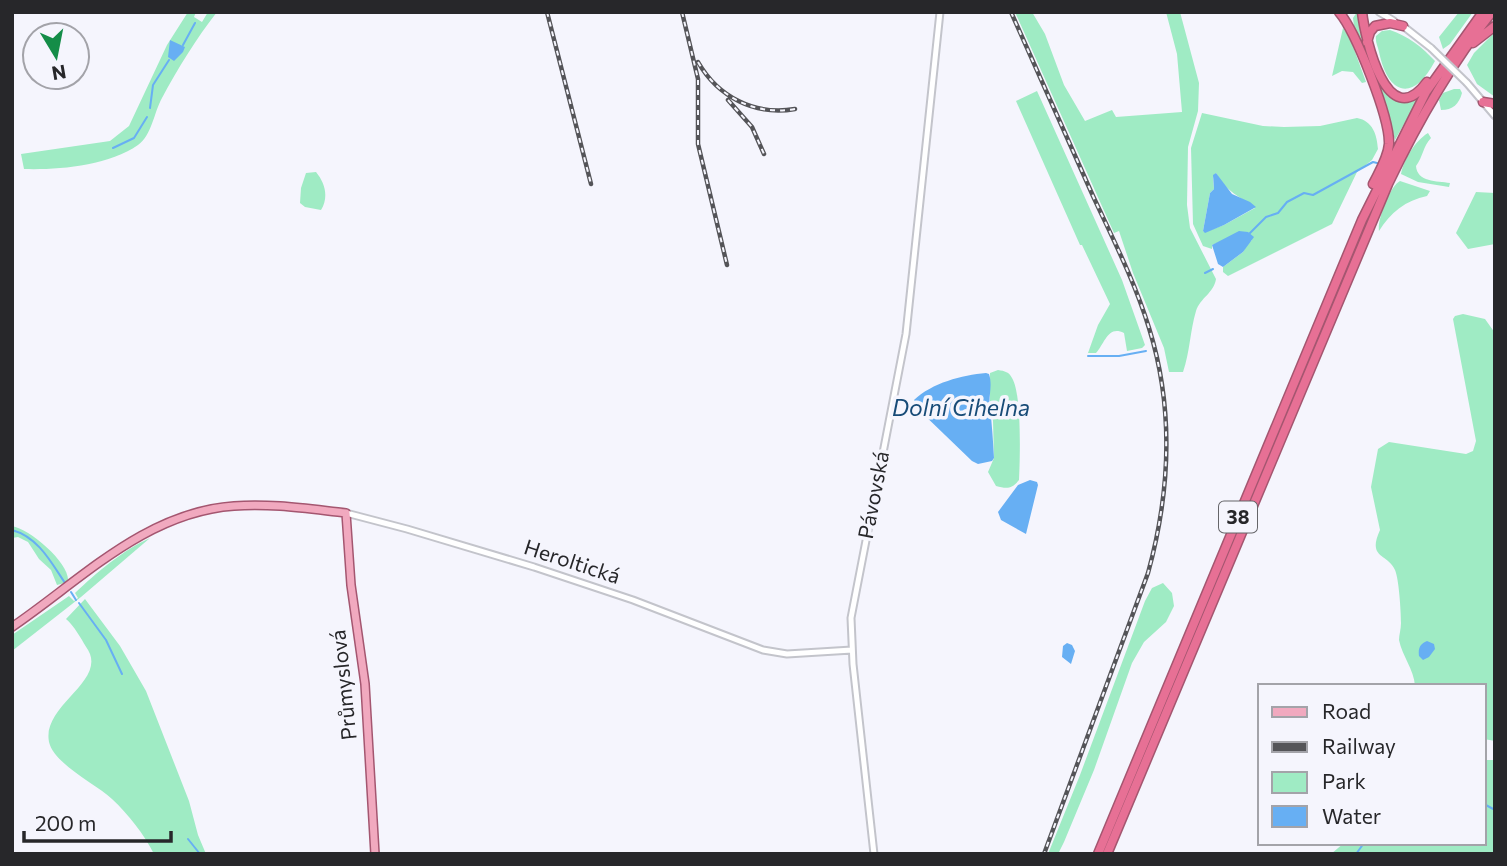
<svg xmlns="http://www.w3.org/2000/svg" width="1507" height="866" font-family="Commissioner,sans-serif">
  <rect width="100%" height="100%" fill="#f5f5fd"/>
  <path fill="#9febc4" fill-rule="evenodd" d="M188 12H196L194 17 202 22 208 12H217C196 39 178 68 162 98 154 112 152 135 138 145 108 166 58 170 24 169L21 154 110 141 129 126 167 45Z
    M1015 12H1032L1045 34 1064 85 1085 121 1112 110 1116 117 1182 112 1177 54 1166 12H1180L1199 83 1198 111 1188 147 1187 205 1190 228 1216 279C1214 293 1200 298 1196 311 1190 331 1190 352 1183 372H1169L1164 348 1133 273 1119 231 1114 233Z
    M1357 12C1361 37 1369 87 1395 99 1402 102 1410 99 1417 101L1395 140 1383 100 1354 27 1353 18Z
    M1459 12H1473L1450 44 1443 49 1439 37Z
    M1343 28 1350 38 1366 82 1362 83 1353 72 1342 71 1332 76Z
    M1390 30C1408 36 1422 47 1435 61 1413 103 1388 95 1379 52 1378 46 1375 42 1376 36L1382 31Z
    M1495 32V97L1477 84 1467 65 1474 53Z
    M1454 89H1460L1462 93C1459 104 1453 110 1441 110L1439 100 1443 93Z
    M1037 91 1122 280 1145 345 1142 348 1127 351 1124 333C1108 325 1105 343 1096 353H1088L1098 325 1110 304 1082 245H1080L1016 101Z
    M1202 113 1263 126 1284 127 1320 126 1357 118C1373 121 1377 135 1378 149L1372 160 1357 172 1332 224 1228 276 1223 272V267L1243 252 1248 243 1252 240 1237 235 1212 245V249L1203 246 1193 224 1191 148ZM1216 173C1226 192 1240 196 1255 208L1224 225 1205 232 1203 231 1210 193 1214 189 1213 178Z
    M1428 133 1431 138C1423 146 1423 157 1416 166 1417 182 1437 181 1450 183L1449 187 1418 182 1401 174C1404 159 1415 141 1428 133Z
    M316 172C325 183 329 197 321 210L305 207 300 203 301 188 306 173Z
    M1400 181 1430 191 1427 196C1406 200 1390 213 1379 231 1377 220 1390 186 1400 181Z
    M1476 192 1495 193V244L1468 249 1456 233Z
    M1463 314 1485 319 1495 333V741L1484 739V686H1415C1414 669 1402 656 1399 640 1399 635 1401 629 1401 623 1401 612 1399 579 1395 570 1387 553 1367 559 1380 530L1371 487 1378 449 1389 442 1466 454 1473 451 1476 441 1453 319 1455 316Z
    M998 370C1005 371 1009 372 1012 378 1022 394 1020 459 1019 480 1012 489 1007 489 996 486L988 472 994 458 993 421 990 407V373Z
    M12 526C30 529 71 564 68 582L57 585 51 570 39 559 28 542 18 537 12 538Z
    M150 538 81 597 12 651V635L69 596 74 601 78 598 75 593C96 573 123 550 150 538Z
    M1163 583 1172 593 1174 606 1166 622 1144 642 1132 663 1094 770 1064 842 1058 854H1048L1080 775 1145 601 1152 588Z
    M85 599 120 646 146 691 189 801 198 835 206 854H154C143 833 129 815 112 799 96 784 54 764 49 742 42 707 101 684 90 654 88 649 84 644 82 640 77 632 73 625 66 619Z
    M1484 760H1495V854H1331L1344 843H1484Z"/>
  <path fill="#67aff3" d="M170 40 185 47 183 52 174 61 168 57Z
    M1216 173 1232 194 1250 202 1256 207 1224 225 1205 233 1203 231 1210 193 1214 189 1213 175Z
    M1239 231 1248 232 1254 237 1243 252 1223 267 1218 264 1212 245Z
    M986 373 989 374C993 386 988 396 990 408 992 424 993 441 994 458L992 461 978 464 972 461 918 409 914 400C932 383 962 375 986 373Z
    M1030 480 1037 482 1038 485 1026 534 1001 520 998 512 1018 485Z
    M1427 641 1434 644 1435 649 1429 657 1423 660 1419 656C1418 648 1420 644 1427 641Z
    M1067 643 1072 645 1075 651 1071 664 1062 657 1063 646Z"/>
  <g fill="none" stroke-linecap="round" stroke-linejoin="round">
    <path stroke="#67aff3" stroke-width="2" d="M183 45 195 23
      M150 108 153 85 169 60
      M113 148 134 138 147 117
      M1250 233 1266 217 1278 213 1287 202 1304 193 1313 195 1373 162 1381 164
      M1205 273 1213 269
      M1088 356H1119L1146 351
      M12 530C38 537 51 562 65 583
      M71 592 76 600
      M79 603 106 640 122 674
      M1484 804 1495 810
      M188 839 200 854
      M1356 854 1364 843"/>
    <g stroke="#c3c4cb" stroke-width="9">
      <path id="minor" d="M1379 12 1394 21
        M1403 26 1431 48
        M1467 83 1495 116
        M346 513 407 529 534 567 633 600 763 650 787 654 852 650
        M874 854 853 664 851 618 906 334 940 12"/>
    </g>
    <g stroke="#a45670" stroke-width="10">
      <path id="major" d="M12 627C81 580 146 512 234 506 271 503 309 509 346 513L351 585 365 684 375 854"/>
    </g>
    <g stroke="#a45670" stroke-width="11">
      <path id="highway" d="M1339 12C1356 32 1390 118 1389 144 1388 158 1379 172 1373 184
        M1362 12C1365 38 1387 136 1427 82
        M1367 42 1370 32 1375 26 1390 23 1403 26
        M1473 43 1495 26
        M1483 102 1495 104
        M1098 854 1362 220 1426 92 1483 12
        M1107 854 1388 184C1417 123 1450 65 1492 12"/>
    </g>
    <use href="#minor" stroke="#fff" stroke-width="5"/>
    <use href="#major" stroke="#f1a9bf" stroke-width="7"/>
    <use href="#highway" stroke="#e77095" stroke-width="8"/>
    <g stroke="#545458" stroke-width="4.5">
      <path id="rail" d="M547 12 591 184
        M682 12 698 79V144L727 265
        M1011 12C1038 73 1066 135 1093 196 1113 239 1135 282 1149 328 1174 408 1170 493 1148 573L1044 854
        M698 62C718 97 755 116 795 109
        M728 100 752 127 764 154"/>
    </g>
    <use href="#rail" stroke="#f5f5fd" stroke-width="2" stroke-dasharray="5" stroke-linecap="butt"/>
    <g stroke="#c3c4cb" stroke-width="9" stroke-linecap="butt">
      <path id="minor-bridge" d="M1431 48 1467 83"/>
    </g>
    <use href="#minor-bridge" stroke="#fff" stroke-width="5"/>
  </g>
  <g text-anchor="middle" stroke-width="7" stroke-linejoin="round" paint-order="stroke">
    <rect fill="#f5f5fd" stroke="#656569" stroke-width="2" x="1219" y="501.5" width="38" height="31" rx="5"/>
    <g font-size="19" font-weight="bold" fill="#27272a">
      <text x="1238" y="524">38</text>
    </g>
    <g font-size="21" fill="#27272a" stroke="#f5f5fd">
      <text transform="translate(874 495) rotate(-79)" y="7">Pávovská</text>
      <text transform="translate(572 562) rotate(18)" y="7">Heroltická</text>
      <text transform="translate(344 685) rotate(-96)" y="7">Průmyslová</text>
    </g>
    <g font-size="23" font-style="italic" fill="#174b77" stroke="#f5f5fd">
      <text x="961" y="416">Dolní Cihelna</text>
    </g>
  </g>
  <rect width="1507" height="866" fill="none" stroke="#27272a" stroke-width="28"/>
  <rect x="1258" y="684" width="228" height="161" fill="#f5f5fd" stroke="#a3a3a9" stroke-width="2"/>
  <rect x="1272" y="707" width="35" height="10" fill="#f1a9bf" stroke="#a3a3a9" stroke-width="2"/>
  <text x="1322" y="719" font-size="21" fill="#27272a">Road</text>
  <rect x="1272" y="742" width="35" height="10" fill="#545458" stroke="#a3a3a9" stroke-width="2"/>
  <text x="1322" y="754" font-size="21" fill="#27272a">Railway</text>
  <rect x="1272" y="772" width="35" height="21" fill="#9febc4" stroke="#a3a3a9" stroke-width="2"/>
  <text x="1322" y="789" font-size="21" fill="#27272a">Park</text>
  <rect x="1272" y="806" width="35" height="21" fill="#67aff3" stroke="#a3a3a9" stroke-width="2"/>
  <text x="1322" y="824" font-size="21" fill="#27272a">Water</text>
  <g transform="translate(56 56) rotate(170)"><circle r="33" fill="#f5f5fd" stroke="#a3a3a9" stroke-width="2"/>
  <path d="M0-5L12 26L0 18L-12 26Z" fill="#148d48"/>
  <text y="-10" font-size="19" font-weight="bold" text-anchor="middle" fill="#27272a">N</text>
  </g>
  <path d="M24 831v10h147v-10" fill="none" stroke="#27272a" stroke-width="3.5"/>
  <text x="35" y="831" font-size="21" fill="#27272a" stroke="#f5f5fd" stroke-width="5" paint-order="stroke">200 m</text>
</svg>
